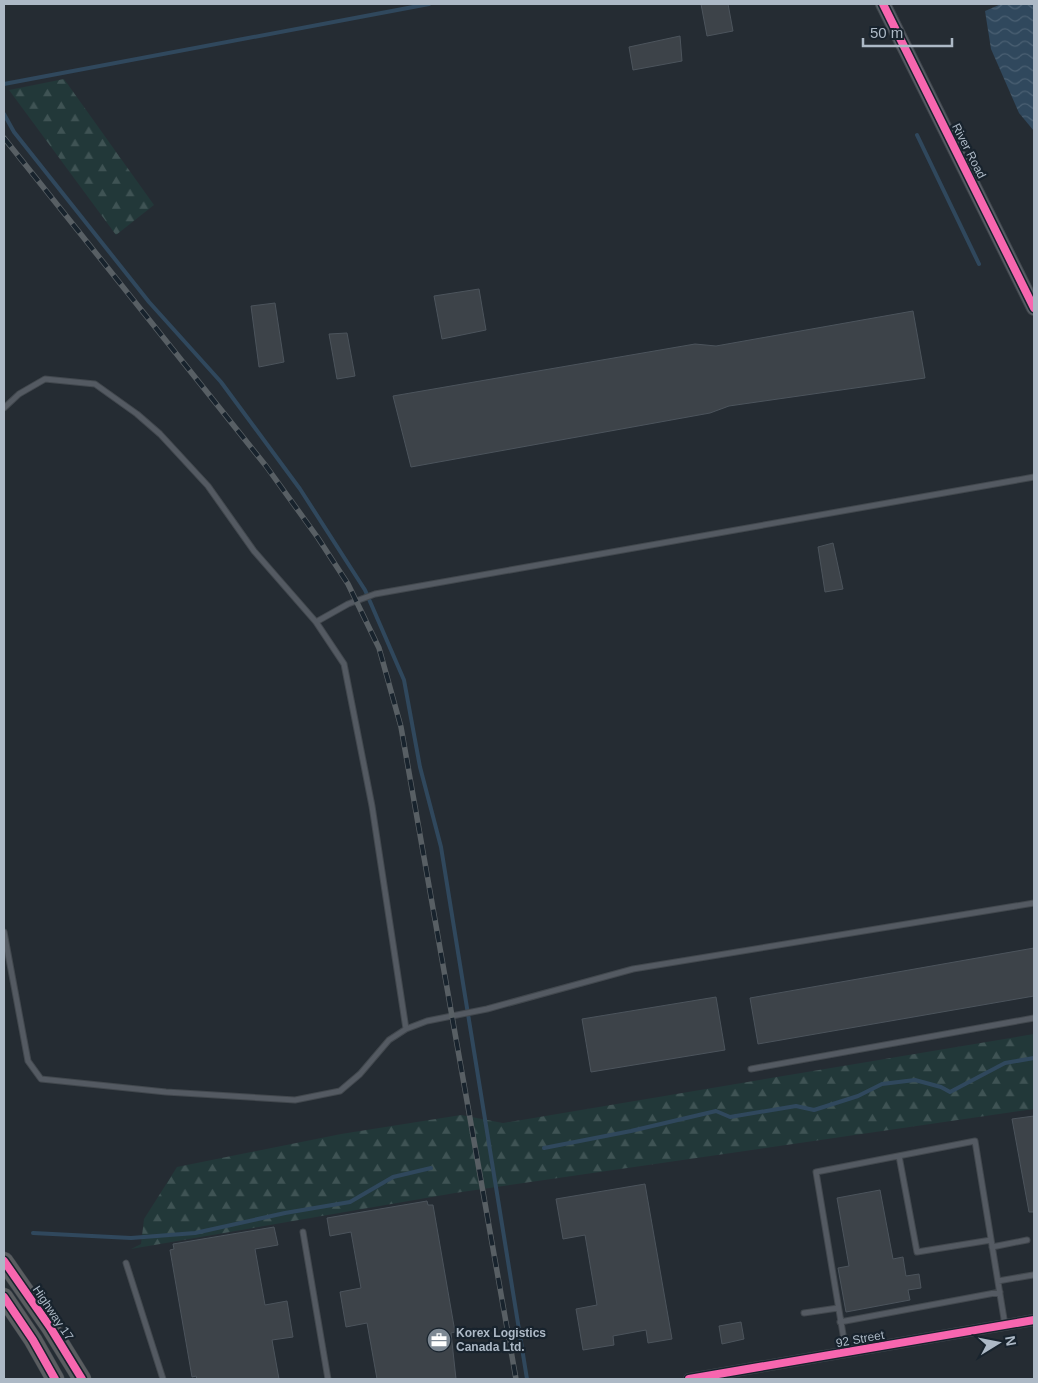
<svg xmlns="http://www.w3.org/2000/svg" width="1038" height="1383" font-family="Arial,sans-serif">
  <defs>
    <pattern id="forest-firs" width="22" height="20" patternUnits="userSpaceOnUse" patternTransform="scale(1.25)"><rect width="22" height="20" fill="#223839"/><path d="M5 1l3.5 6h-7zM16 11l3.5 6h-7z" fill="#3f5354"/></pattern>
    <pattern id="water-waves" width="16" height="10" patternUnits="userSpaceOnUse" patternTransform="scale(1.25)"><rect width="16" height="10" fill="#30485d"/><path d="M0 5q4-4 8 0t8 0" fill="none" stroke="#4b6073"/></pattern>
  </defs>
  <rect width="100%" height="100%" fill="#252c33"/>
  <path fill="url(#forest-firs)" d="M64 79 154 205 116 235 9 90Z
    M1034 1034V1109L455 1193 131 1249 141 1244 144 1219 177 1167 341 1134 461 1115 503 1123Z"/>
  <path fill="url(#water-waves)" d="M1001 4H1034V131L1019 113 991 49 985 11Z"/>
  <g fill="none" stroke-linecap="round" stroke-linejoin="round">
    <path stroke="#30485d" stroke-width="4" d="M4 84 429 4
      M4 114 14 132 149 302 221 382 300 489 365 590 404 680 420 767 441 847 527 1379
      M917 135 979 264
      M544 1148 631 1131 716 1111 730 1117 796 1106 814 1110 858 1096 882 1084 915 1080 941 1087 950 1092 1005 1063 1034 1058
      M33 1233 131 1238 195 1233 285 1213 350 1202 393 1177 431 1168"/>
  </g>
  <path fill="#3d4349" stroke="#4c545c" d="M701 4H728L733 31 707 36Z
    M680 36 682 61 633 70 629 47Z
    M479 289 486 330 442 339 434 296Z
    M275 303 284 362 259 367 251 306Z
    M913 311 925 378 729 406 710 413 411 467 393 396 695 344 716 346Z
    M347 333 355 376 337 379 329 334Z
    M833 543 843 589 825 592 818 547Z
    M1034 948V996L758 1044 750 998Z
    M716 997 725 1050 591 1072 582 1019Z
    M1034 1116V1212H1029L1012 1119Z
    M645 1184 672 1339 648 1343 646 1330 613 1336 614 1345 583 1350 576 1309 597 1305 585 1235 563 1239 556 1199Z
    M880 1190 893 1259 903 1257 906 1276 919 1274 921 1288 908 1290 910 1300 846 1312 838 1268 849 1266 837 1198Z
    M427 1201 428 1205H433L455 1332 451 1333 456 1379H377L367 1323 346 1327 340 1292 361 1288 351 1232 330 1236 327 1218Z
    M274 1227 278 1245 255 1249 265 1305 287 1301 293 1337 272 1340 279 1379H197L196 1376 192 1377 170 1250 174 1249 173 1244Z
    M741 1322 744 1339 722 1344 719 1326Z"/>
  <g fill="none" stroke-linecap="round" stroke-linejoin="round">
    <g stroke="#42484e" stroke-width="7">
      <path id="lane" d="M4 408 19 394 45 379 95 384 137 414 160 434 208 486 254 551 316 622 348 604 375 594 1034 477
        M316 622 344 664 372 806 406 1029
        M4 932 28 1061 41 1079 166 1092 295 1100 340 1091 360 1074 389 1040 406 1029 427 1021 487 1009 633 969 1034 903
        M751 1069 1034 1018
        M899 1156 917 1252 991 1240
        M303 1232 328 1379
        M992 1247 1027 1240
        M126 1263 163 1379
        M998 1281 1033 1275
        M804 1313 838 1308
        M840 1322 1000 1292
        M846 1352 816 1172 975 1141 1005 1325"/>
    </g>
    <g stroke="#42484e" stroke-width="12">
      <path id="street" d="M689 1379 1034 1320"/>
    </g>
    <g stroke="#42484e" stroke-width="16">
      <path id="secondary" d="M883 4 1034 308"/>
    </g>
    <g stroke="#41484f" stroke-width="19">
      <path id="highway" d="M4 1261 50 1327 82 1379
        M4 1297 33 1340 55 1379"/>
    </g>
    <use href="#lane" stroke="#545a62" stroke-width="5"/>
    <use href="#street" stroke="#545a62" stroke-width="10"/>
    <use href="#secondary" stroke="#585e66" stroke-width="14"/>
    <use href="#highway" stroke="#5a5d60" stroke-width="18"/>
    <g stroke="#585f64" stroke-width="5.5">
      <path id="rail" d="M4 138 266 466 318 538 348 584 379 648 401 727 516 1379"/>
    </g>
    <use href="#rail" stroke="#18232d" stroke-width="4" stroke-dasharray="11" stroke-linecap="butt"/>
    <g stroke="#18232d" stroke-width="11">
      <path id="cycleway" d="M883 4 1034 308
        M4 1261 50 1327 82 1379
        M4 1297 33 1340 55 1379
        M689 1379 1034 1320"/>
    </g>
    <use href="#cycleway" stroke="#f766af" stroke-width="8"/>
  </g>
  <defs>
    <g id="office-disc" transform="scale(1.25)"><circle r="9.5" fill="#7d8893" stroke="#18232d"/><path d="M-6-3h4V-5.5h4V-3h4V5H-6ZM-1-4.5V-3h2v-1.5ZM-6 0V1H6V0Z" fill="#fff"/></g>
  </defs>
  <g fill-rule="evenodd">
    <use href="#office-disc" x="439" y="1340"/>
  </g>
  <g text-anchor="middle" stroke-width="4.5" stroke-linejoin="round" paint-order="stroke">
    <g font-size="12" fill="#adb9c6" stroke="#18232d">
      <text transform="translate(969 151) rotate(63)" y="4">River Road</text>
      <text transform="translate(53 1313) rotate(56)" y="4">Highway 17</text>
      <text transform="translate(860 1339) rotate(-10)" y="4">92 Street</text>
    </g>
    <g font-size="12" font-weight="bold" fill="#adb9c6" stroke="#18232d" text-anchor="start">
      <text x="456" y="1337">Korex Logistics<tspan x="456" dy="14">Canada Ltd.</tspan></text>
    </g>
  </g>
  <rect width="1038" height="1383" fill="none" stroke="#adb9c6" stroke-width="10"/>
  <g transform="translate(998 1343) rotate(80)" stroke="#18232d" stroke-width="4" paint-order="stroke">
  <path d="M0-4L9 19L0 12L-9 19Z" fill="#adb9c6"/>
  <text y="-8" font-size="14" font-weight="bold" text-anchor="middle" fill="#adb9c6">N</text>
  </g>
  <path d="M863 38v8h89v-8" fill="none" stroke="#adb9c6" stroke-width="2.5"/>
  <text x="870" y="38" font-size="15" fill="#adb9c6" stroke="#18232d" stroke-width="4" paint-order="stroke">50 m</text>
</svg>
